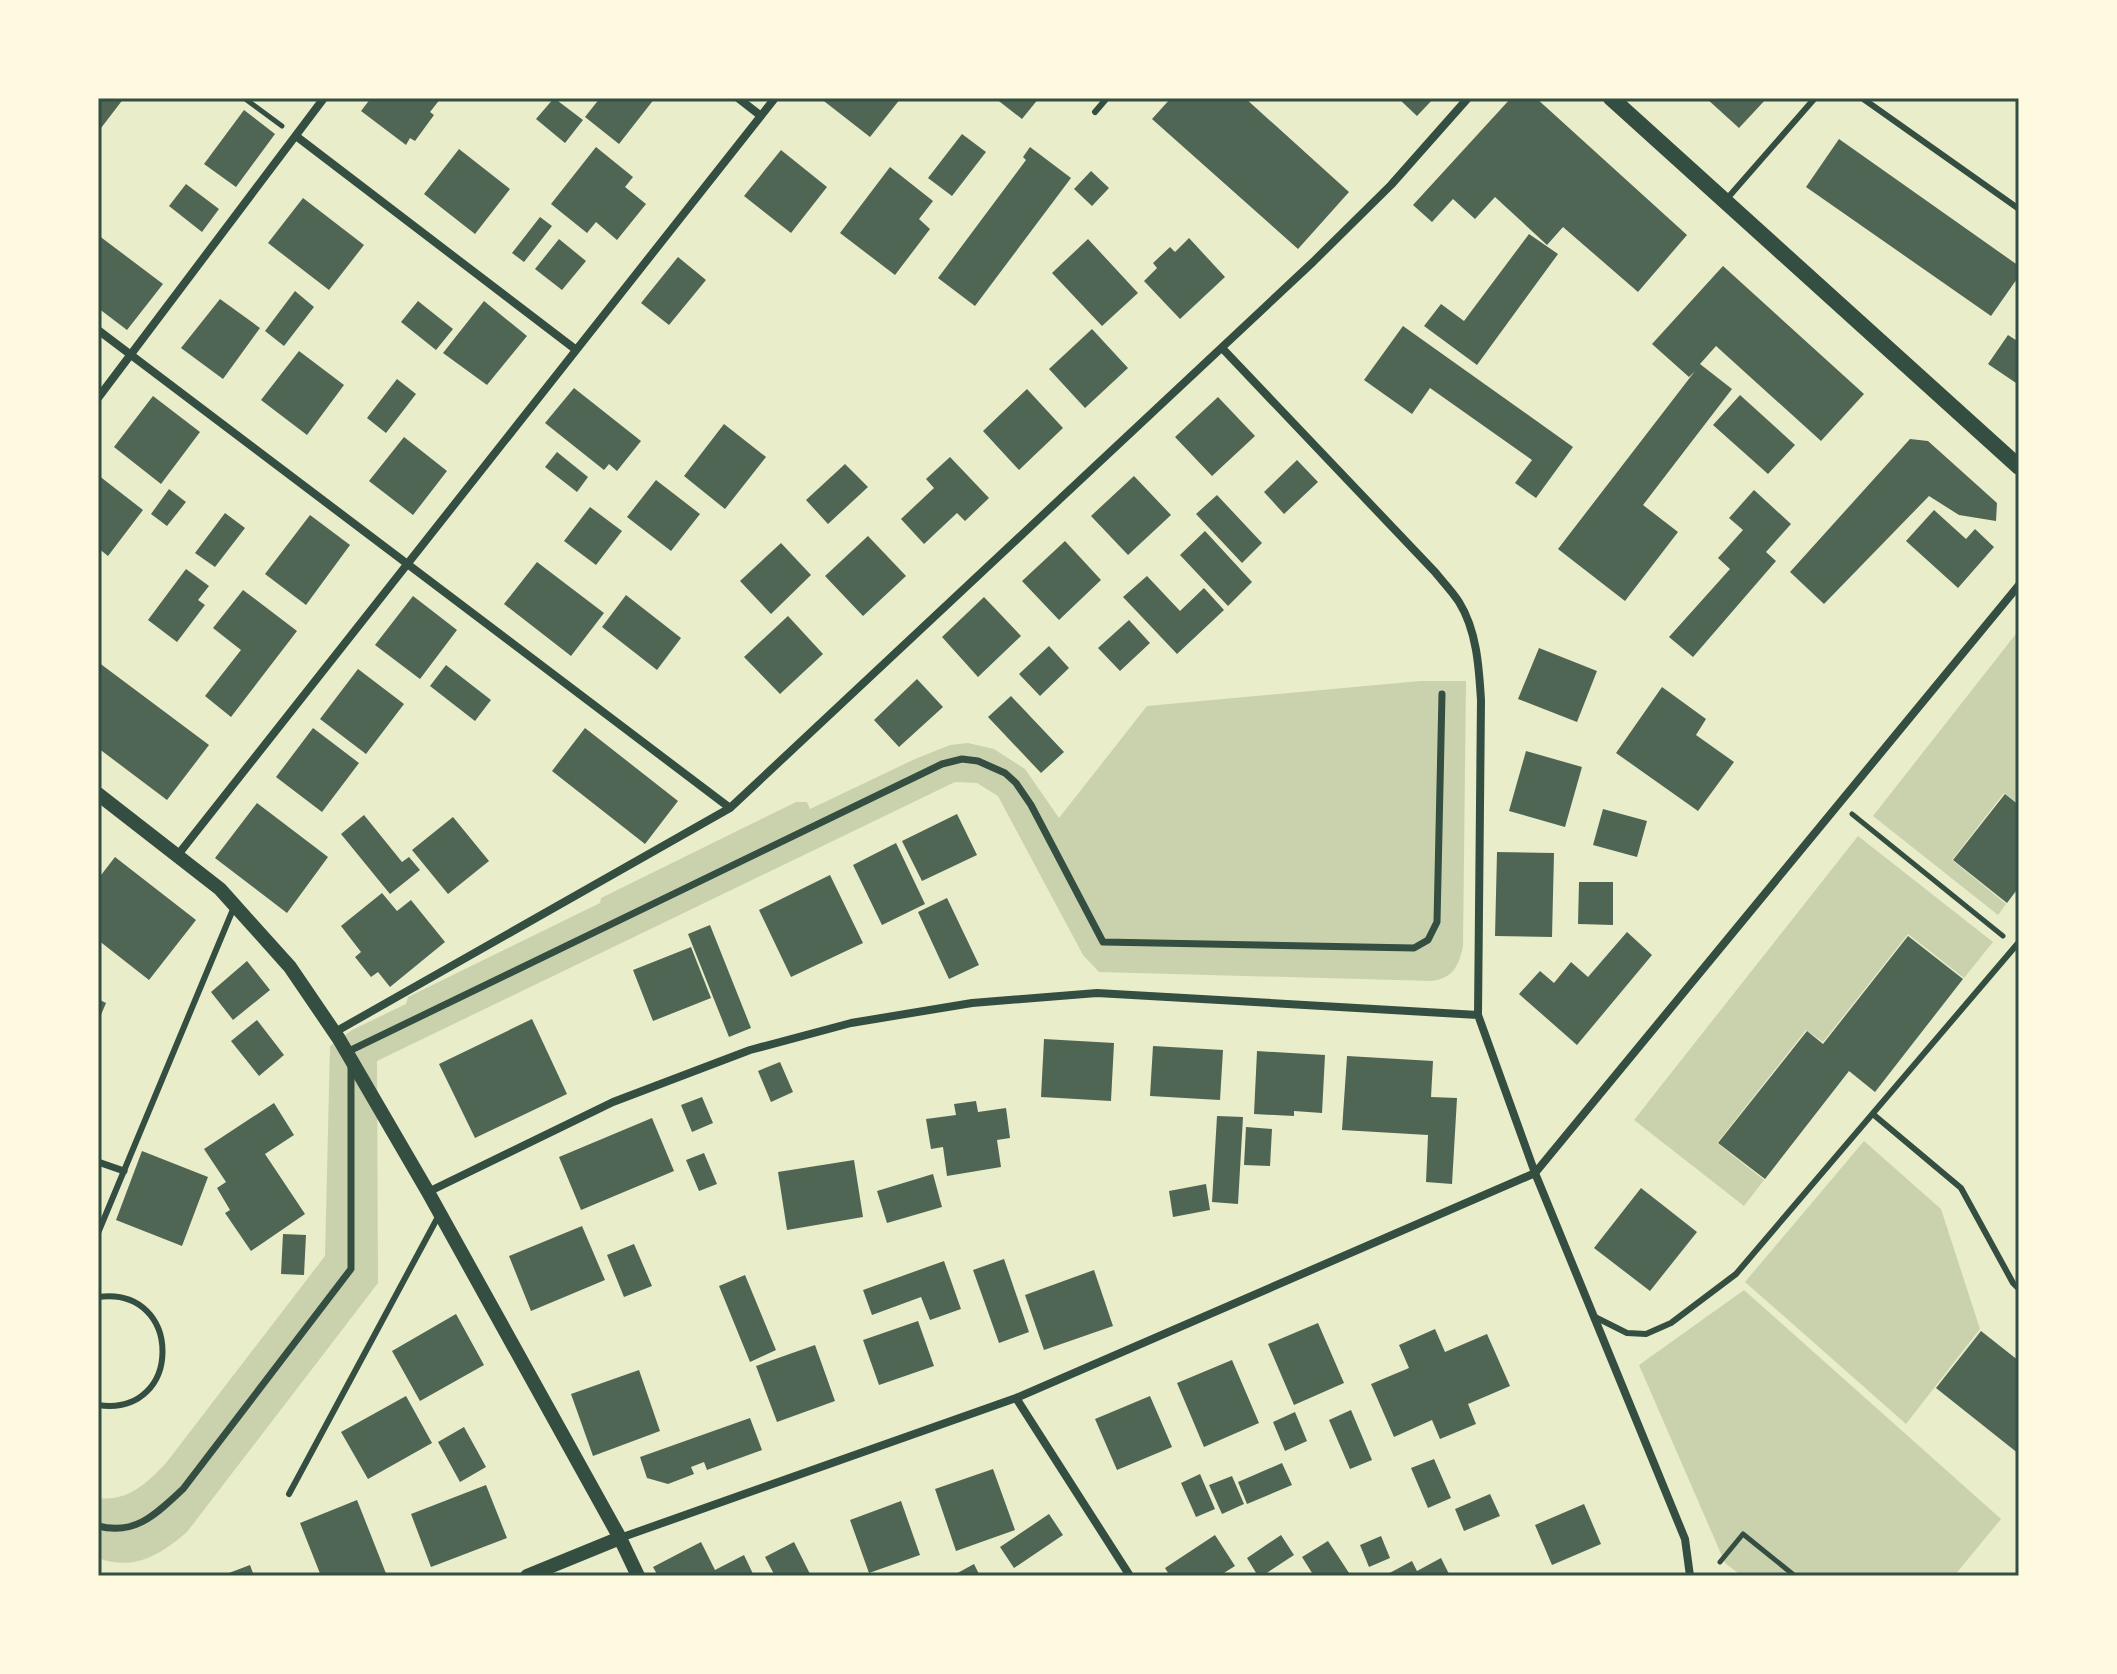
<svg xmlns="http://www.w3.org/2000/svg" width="2117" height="1674" font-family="Ubuntu,sans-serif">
  <rect width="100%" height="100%" fill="#e9edc9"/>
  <path fill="#cad2ad" d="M2019 630V804L2004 793 1952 860 2006 904 1998 915 1873 816Z
    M1420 681H1466L1463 946C1459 966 1453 978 1432 981L1099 972 1083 955 998 796 977 783 955 782 377 1061 378 1283 187 1532C159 1556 134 1571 98 1558V1498C128 1502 147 1483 166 1463L325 1256 330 1046 352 1030 406 1004 408 997 600 903 601 898 796 802H807L810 809 915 759 950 745 968 743 994 749 1025 769 1059 818 1147 706Z
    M1858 836 1993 942 1964 978 1908 934 1823 1042 1806 1030 1717 1143 1764 1180 1744 1206 1634 1120Z
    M1864 1141 1941 1209 1980 1329 1906 1424 1745 1282Z
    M1744 1290 2001 1519 1954 1576H1742L1725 1563 1639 1365Z"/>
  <path fill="#4f6655" d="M98 98H124L98 132Z
    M371 98H441L430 112 434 115 415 141 410 138 406 145 361 111Z
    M554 98 583 120 565 143 536 119Z
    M600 98H655L619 144 585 117Z
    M820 98H901L870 137Z
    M995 98H1039L1022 119Z
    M1171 98H1245L1349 192 1298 249 1152 119Z
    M1398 98H1434L1417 116Z
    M1511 98H1536L1687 235 1638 292 1563 227 1547 245 1495 197 1475 219 1453 199 1432 222 1413 205Z
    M1706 98H1767L1739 128Z
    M244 110 275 134 236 187 204 164Z
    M962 134 986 152 952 196 928 178Z
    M1839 139 2019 266V276L1991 316 1806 187Z
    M596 147 633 177 625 187 646 204 617 240 596 222 587 233 551 204Z
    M1030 147 1071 178 975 306 938 278 1026 160 1023 157Z
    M459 149 510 189 475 234 424 194Z
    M781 150 827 187 791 233 744 196Z
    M890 167 933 201 919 219 930 229 895 275 840 233Z
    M1091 171 1109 188 1092 206 1074 189Z
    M186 184 219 209 202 232 169 206Z
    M303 198 364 245 329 290 268 243Z
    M540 217 552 226 524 262 512 253Z
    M1529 234 1558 254 1477 365 1424 326 1441 304 1464 321Z
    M98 235 163 284 127 330 98 308Z
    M1189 238 1225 277 1180 319 1144 281 1157 268 1153 263 1170 247 1175 252Z
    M559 239 586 261 562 290 535 269Z
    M1088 239 1138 293 1102 326 1052 273Z
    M678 257 706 280 669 325 641 303Z
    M1723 266 1864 394 1821 441 1716 346 1700 364 1732 389 1643 505 1678 532 1625 601 1558 549 1695 371 1689 377 1652 344Z
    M295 291 314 307 284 346 265 331Z
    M220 299 260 328 223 379 181 348Z
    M418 301 453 329 436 350 401 322Z
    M484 301 527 336 487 385 443 353Z
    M1403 326 1573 447 1536 498 1515 483 1532 460 1430 388 1412 414 1364 380Z
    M1092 329 1128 368 1085 408 1049 369Z
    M2008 335 2019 342V385L1988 364Z
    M299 351 344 385 307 435 261 400Z
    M397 379 416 394 386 433 367 418Z
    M574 388 641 441 617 471 609 464 604 470 545 423Z
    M1027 389 1063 428 1019 470 983 431Z
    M1740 395 1795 445 1768 474 1713 425Z
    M153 396 200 432 161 484 114 447Z
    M1218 397 1255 436 1212 476 1175 437Z
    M724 424 766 457 725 509 684 476Z
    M404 437 447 471 413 515 369 481Z
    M1910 439 1928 441 1997 503 1996 521 1959 515 1929 496 1824 604 1790 572Z
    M557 452 588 477 577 492 545 467Z
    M950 457 989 498 965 521 957 513 924 544 901 519 934 488 926 479Z
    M1297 460 1318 482 1284 514 1264 492Z
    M845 464 868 487 828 524 806 500Z
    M98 475 143 510 108 556 98 548Z
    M1134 476 1171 515 1128 555 1091 516Z
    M656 480 700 514 671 551 627 517Z
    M169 489 186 502 167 526 151 514Z
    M1754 490 1791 524 1766 552 1776 561 1693 657 1669 637 1730 569 1718 558 1743 530 1729 518Z
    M1217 495 1262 543 1242 563 1196 514Z
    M590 507 622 531 596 565 564 541Z
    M1934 510 1966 539 1975 529 1994 547 1958 588 1906 541Z
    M225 513 245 528 215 567 195 553Z
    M310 515 350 545 306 605 265 574Z
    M1205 531 1252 582 1228 606 1180 555Z
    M868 536 906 576 863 616 825 576Z
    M1065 541 1101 580 1059 620 1022 581Z
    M781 543 811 575 771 614 740 581Z
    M537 562 604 613 571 656 504 604Z
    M186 569 209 586 198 600 205 605 177 642 148 620Z
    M1147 576 1180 611 1204 588 1224 610 1177 654 1123 597Z
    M243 590 297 631 231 717 205 696 241 650 213 628Z
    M626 595 681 638 657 670 602 627Z
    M413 596 457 630 420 679 375 645Z
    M984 597 1021 636 978 677 942 637Z
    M788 616 823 654 780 694 744 657Z
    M1129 620 1150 643 1120 671 1098 648Z
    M1049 646 1069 668 1040 696 1019 674Z
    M1539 648 1597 671 1577 722 1518 699Z
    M98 662 209 745 167 800 98 748Z
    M446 665 491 700 475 721 430 686Z
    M358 669 404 704 366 754 320 719Z
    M917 679 943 707 899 747 874 720Z
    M1662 687 1706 719 1696 735 1734 762 1698 811 1616 753Z
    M1011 696 1064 752 1041 773 988 717Z
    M313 728 359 763 322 812 276 777Z
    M585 728 678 801 645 844 552 771Z
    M1526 751 1582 767 1565 827 1509 811Z
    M2005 794 2019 805V887L2007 903 1953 860Z
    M257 803 328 857 287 913 215 858Z
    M1603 809 1647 821 1637 857 1593 845Z
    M957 814 977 855 922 881 902 841Z
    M364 815 402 862 409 857 420 870 390 894 341 834Z
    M453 817 489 861 448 894 412 850Z
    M896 843 925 904 882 925 853 865Z
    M1497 852 1554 853 1552 937 1495 936Z
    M115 857 196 920 149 980 98 940V879Z
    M830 875 863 943 791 977 759 910Z
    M1579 882H1613V925L1578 924Z
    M382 893 397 911 411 900 445 942 390 987 378 972 371 977 355 957 361 952 341 926Z
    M947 898 979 965 949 979 918 912Z
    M710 925 751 1028 729 1037 688 934Z
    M1627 932 1652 955 1577 1045 1519 994 1540 971 1554 983 1571 962 1588 977Z
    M1908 936 1963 979 1875 1092 1849 1071 1765 1179 1718 1143 1807 1031 1823 1044Z
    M691 947 711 998 653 1021 633 970Z
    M247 961 270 990 233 1020 211 992Z
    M98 999 106 1003 98 1022Z
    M532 1019 567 1094 475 1138 439 1064Z
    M257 1020 284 1055 259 1076 231 1041Z
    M1044 1039 1114 1043 1111 1101 1041 1097Z
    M1153 1046 1223 1050 1220 1100 1150 1096Z
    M1257 1051 1325 1055 1322 1113 1294 1111V1116L1254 1114Z
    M1347 1056 1433 1061 1431 1097 1457 1098 1452 1184 1426 1182 1428 1135 1342 1130Z
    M780 1062 793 1092 771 1102 758 1071Z
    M702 1097 713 1123 692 1132 681 1105Z
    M976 1101 978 1112 1006 1108 1010 1138 997 1140 1001 1167 947 1176 943 1147 931 1149 926 1119 956 1115 954 1104Z
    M274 1103 294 1135 265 1154 305 1214 251 1251 225 1213 230 1210 217 1188 226 1182 204 1149Z
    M1217 1116 1243 1117 1238 1204 1212 1202Z
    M652 1118 674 1171 581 1210 559 1157Z
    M1246 1127 1272 1129 1270 1166 1244 1165Z
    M142 1151 208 1177 182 1246 116 1220Z
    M704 1153 717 1184 699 1191 686 1160Z
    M854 1160 863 1217 787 1230 778 1172Z
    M933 1174 942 1207 887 1223 877 1191Z
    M1206 1184 1210 1210 1173 1217 1169 1191Z
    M1641 1188 1697 1232 1650 1291 1594 1248Z
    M582 1226 605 1280 531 1311 509 1256Z
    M283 1234 306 1235 304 1275 281 1274Z
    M634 1244 652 1286 624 1297 607 1255Z
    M1004 1259 1029 1332 999 1343 973 1270Z
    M944 1261 961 1309 930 1320 921 1297 872 1315 863 1290Z
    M1094 1270 1113 1326 1044 1350 1025 1295Z
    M745 1275 776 1350 750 1362 719 1286Z
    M456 1314 484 1365 420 1401 392 1351Z
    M918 1321 934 1366 879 1385 863 1340Z
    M1318 1323 1344 1383 1294 1405 1268 1344Z
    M1435 1329 1445 1352 1487 1334 1510 1386 1468 1404 1476 1424 1440 1439 1432 1420 1394 1437 1371 1384 1409 1368 1399 1345Z
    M1981 1331 2019 1361V1454L1936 1388Z
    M815 1345 835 1401 777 1422 756 1366Z
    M1232 1360 1259 1423 1204 1447 1177 1383Z
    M639 1370 660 1431 593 1456 571 1394Z
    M406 1396 432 1443 368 1479 341 1432Z
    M1150 1396 1172 1447 1117 1470 1095 1419Z
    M1351 1410 1372 1460 1350 1469 1329 1420Z
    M1295 1412 1307 1441 1285 1451 1273 1422Z
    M750 1418 762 1450 707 1470 704 1462 691 1467 694 1474 668 1484 647 1478 640 1457Z
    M464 1427 486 1467 460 1482 438 1442Z
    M1434 1459 1451 1498 1428 1508 1411 1468Z
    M1282 1463 1292 1485 1247 1504 1238 1482Z
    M993 1469 1015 1530 956 1551 935 1489Z
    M1200 1474 1215 1509 1196 1517 1181 1483Z
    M1232 1476 1244 1504 1222 1514 1209 1485Z
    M486 1485 507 1538 431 1567 411 1514Z
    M1490 1494 1500 1516 1464 1531 1455 1509Z
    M357 1500 387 1576H321L300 1523Z
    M901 1501 920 1555 869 1573 850 1520Z
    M1584 1504 1601 1544 1552 1565 1535 1525Z
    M1049 1514 1063 1535 1014 1568 1000 1547Z
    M1215 1535 1235 1566 1219 1576H1170L1165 1568Z
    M1281 1535 1294 1555 1262 1576H1258L1247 1558Z
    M1381 1536 1390 1558 1369 1567 1360 1545Z
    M1328 1541 1351 1576H1314L1302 1557Z
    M701 1542 715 1570 744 1555 754 1576H658L653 1567Z
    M794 1542 811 1576H775L765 1557Z
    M1441 1558 1450 1576H1384L1412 1561 1417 1571Z
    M974 1564 980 1576H952Z
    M250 1565 254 1576H221Z"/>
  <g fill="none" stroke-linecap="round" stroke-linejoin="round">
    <path stroke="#344e41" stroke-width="5" d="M244 98 282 126
      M1852 814 2003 936
      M1720 1562 1743 1534 1795 1576"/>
    <path stroke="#344e41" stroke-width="6" d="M1862 98 2019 209
      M1095 112 1107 98
      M1725 201 1815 98
      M1874 1115 1961 1188 2013 1283 2019 1289
      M98 1233 234 907
      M98 1297C184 1285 184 1418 98 1405
      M1593 1316 1627 1333 1646 1334 1671 1323 1736 1274 2019 942
      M289 1494 439 1215"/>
    <path stroke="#344e41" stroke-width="7" d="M347 1052 942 764 962 759 978 761 1005 773 1016 783 1031 805 1103 942 1414 948 1428 940 1437 922 1442 694
      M98 1162 124 1171
      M98 1526C136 1536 157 1513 183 1489L351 1269V1067"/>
    <path stroke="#344e41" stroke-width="8" d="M738 98 761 116
      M296 136 575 349
      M98 330 730 808
      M98 398 324 98
      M177 856 775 98
      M1478 1015 1535 1173 1685 1539 1690 1576
      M335 1032 730 808 1313 262 1391 185 1468 98
      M428 1192 613 1102 750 1050 851 1023 972 1003 1097 993 1478 1015 1481 700C1479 668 1477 631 1459 602 1452 591 1443 582 1435 572L1222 348
      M1016 1398 1130 1576
      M620 1538 1016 1398 1535 1173 2019 585"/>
    <path stroke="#344e41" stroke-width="14" d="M98 794 220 889 290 967 339 1039 428 1192 620 1538 638 1576
      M527 1576 620 1538"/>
    <path stroke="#344e41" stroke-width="16" d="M1611 98 2019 467"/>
  </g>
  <rect width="2117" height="1674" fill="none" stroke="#fefae0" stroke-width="200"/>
  <rect x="100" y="100" width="1917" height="1474" fill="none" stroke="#344e41" stroke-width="3"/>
</svg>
